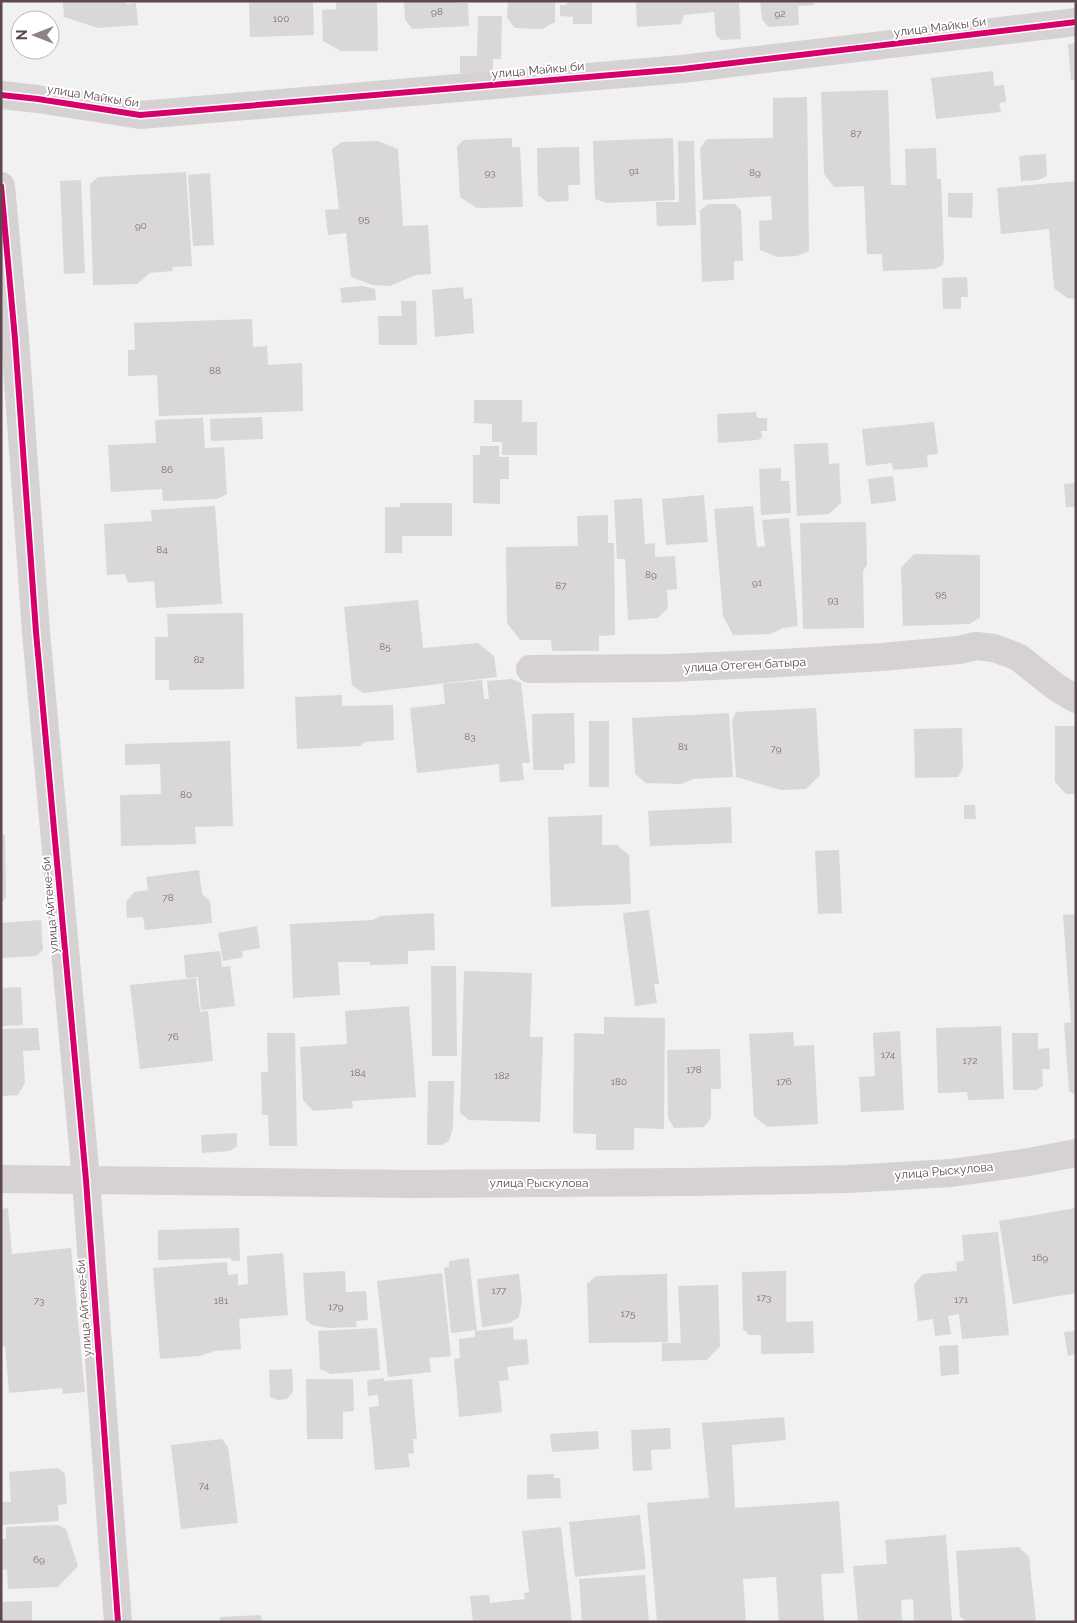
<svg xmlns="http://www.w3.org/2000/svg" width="1077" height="1623" font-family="Raleway,sans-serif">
  <rect width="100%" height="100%" fill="#f0f1f0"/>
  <path fill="#d9d7d7" d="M63 1H126V4L136 3 138 25 98 28 64 17Z
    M249 1H313L314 35 250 37Z
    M336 1H377L378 51H341L323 41 322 10 336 9Z
    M404 1H456L457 3H468L469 26 412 29 405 19Z
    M508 1H558L555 3V22L542 29 515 28 507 18Z
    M572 1H592V24H573V17L560 16V5H566L567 2Z
    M636 1H739L741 39 721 40 716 35 714 12 684 15 681 24 637 27Z
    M760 1H813L814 5 798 6 799 25 768 27 762 19Z
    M478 16H502L501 59H493V73H460V56H477Z
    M1076 43V80H1071L1068 44Z
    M993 71 994 86 1004 85 1006 102 999 103 1001 112 936 119 931 78Z
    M888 90 891 185H906L905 149 936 148 937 179H941L944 258 943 265 934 269 883 271 882 254H867L864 186 834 187 824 174 821 92Z
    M807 97 809 251 797 256 777 257 760 250 759 221 772 220 771 196 703 200 700 148 707 139 773 138V98Z
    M512 138V147H520L523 207 477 208 460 197 457 147 463 140Z
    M673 138 675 200 606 203 595 199 593 141Z
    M378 141 398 149 403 226 428 225 431 274 416 275 390 286 373 285 351 277 346 233 328 235 325 210 339 209 332 149 342 142Z
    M678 141H694L696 225 657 226 656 202H679Z
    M579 147 580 185H568L569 201 547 202 538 195 537 148Z
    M1046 154 1047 176 1038 180 1021 181 1019 156Z
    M186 172 192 266 172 267 173 271 150 273 137 284 93 285 90 184 98 177Z
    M210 173 214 245 193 246 188 175Z
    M81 180 85 273 64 274 60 181Z
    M1076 181V299L1067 298 1054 288 1049 229 1001 234 997 188Z
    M948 193H973L972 218 948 217Z
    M709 204H735L741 210 743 261H734V280L702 282 700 210Z
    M967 277 968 297H961V309H943L942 278Z
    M363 286 375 289 376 300 342 303 340 288Z
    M463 287 464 299 472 298 474 333 435 337 432 290Z
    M401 301H416L417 345H379L378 316H402Z
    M252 319 253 347 267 346 268 365 302 363 303 411 159 416 157 375 128 376V350H135L134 323Z
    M474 400H522V422H537V455H502V442H492V424L474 423Z
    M756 412 757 418H767V431H761L762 438 757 440 718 443 717 414Z
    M262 417 263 439 211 441 210 419Z
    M203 418 205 448 224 447 227 494 217 499 163 501 162 489 111 492 108 445 156 443 155 420Z
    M934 422 938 454 927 455 928 467 893 470 892 463 866 466 862 429Z
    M828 443 829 464 839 463 841 503 829 514 797 516 794 444Z
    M480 446H499V457H509V479H500V504L473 503V455H480Z
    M781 468V481H789L791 513 761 515 759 469Z
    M893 476 896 501 871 504 868 479Z
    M1076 483V507H1066L1064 484Z
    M704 495 708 542 666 545 662 499Z
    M642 498 645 544 655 543V557L675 556 677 589 667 590 668 608 658 618 628 620 625 559H617L614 500Z
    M400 503H452V536H402V553H385V507H400Z
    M215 506 222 604 156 608 154 581 128 583 125 574 107 575 104 524 152 521 151 510Z
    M753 506 757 547 765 546 762 520 789 518 798 626 783 628 771 634 733 635 723 616 714 509Z
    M608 515V543H614L615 635 599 636V651H552L551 640H520L507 623 506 547 578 546 577 516Z
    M866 522 867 565 863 571 864 628 803 629 800 523Z
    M914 554 980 555V618L969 624 903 626 901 568Z
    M418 600 423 648 478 643 494 656 497 677 363 693 352 685 344 607Z
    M243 613 244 689 169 690V680H155V637H168L167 614Z
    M512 679 521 683 530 763H522L524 780 500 782 499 764 417 773 410 708 445 704 443 684 482 680 484 699H489L487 681Z
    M342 695V706L393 705 394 740 365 742 360 746 297 749 295 697Z
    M816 708 820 775 806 789 781 790 736 777 732 721 736 712Z
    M574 713 575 763 564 764V770H533L532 714Z
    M729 713 733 777 693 779 682 784 646 783 635 774 632 718Z
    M589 721H609V787H589Z
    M1055 726H1076V794H1066L1055 782Z
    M962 728 963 768 958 777 915 778 914 729Z
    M230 741 233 826 195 827 196 844 121 846 120 795 161 794 160 764 125 765V744Z
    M964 805H975L976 819H964Z
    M731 807 732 843 650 846 648 811Z
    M602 815V845H617L629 855 631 904 551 907 548 817Z
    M1 835H5L6 897 1 904Z
    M839 850 842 913 818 914 815 851Z
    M199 870 202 894 210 901 212 923 145 930 143 917 127 918 126 902 134 892 148 890 146 877Z
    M649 910 659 984H654L657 1003 635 1006 623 913Z
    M434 913 435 950 408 951V964L370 965V962H338L340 995 293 998 290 924 373 920 380 916Z
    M1076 914V1096L1069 1091 1064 1023 1071 1022 1063 915Z
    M41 920 43 950 36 956 2 958 1 923Z
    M257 926 260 948 242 951 243 957 223 961 218 933Z
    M220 951 222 967 230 966 235 1006 201 1010 198 977 186 978 184 955Z
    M431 966H456L457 1056H432Z
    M464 971 532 973 530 1037H543L540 1122 469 1120 460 1113Z
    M196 978 200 1012 208 1011 213 1061 140 1069 130 985Z
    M21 987 23 1025 1 1026V988Z
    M409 1006 416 1097 352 1101 353 1108 313 1111 303 1100 300 1047 347 1044 345 1011Z
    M604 1017 665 1018 664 1129 634 1128V1150H596V1134L573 1133 574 1033 604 1034Z
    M1001 1026 1004 1099 968 1100 967 1092 938 1093 936 1028Z
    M38 1028 40 1050 23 1051 25 1083 18 1095 1 1096V1029Z
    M900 1031 904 1110 861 1112 859 1077 875 1076 873 1033Z
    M793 1032 794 1046 814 1045 818 1124 767 1127 754 1116 749 1034Z
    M267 1033H295L297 1146H269L268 1115H262L261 1072H268Z
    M1012 1033H1038V1049L1049 1048 1050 1069H1042L1043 1086 1036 1090H1013Z
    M720 1049 721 1089H711V1118L704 1127 674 1128 668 1117 667 1050Z
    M428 1081H454L453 1128 449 1141 441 1145H427Z
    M237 1133V1146L230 1151 202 1153 201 1135Z
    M8 1208 12 1254 71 1248 85 1392 63 1394 62 1388 9 1393 5 1346 1 1347V1209Z
    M1076 1208V1293L1013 1304 999 1221Z
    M239 1228 240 1261H231V1258L158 1260V1230Z
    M998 1232 1009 1335 962 1339 959 1314 948 1316 951 1334 935 1336 933 1319 918 1321 914 1284 923 1274 957 1271 956 1262 964 1261 962 1235Z
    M283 1253 288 1315 239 1319 241 1349 215 1351 199 1356 160 1359 153 1268 227 1262 228 1275 238 1274V1285L248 1284 247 1256Z
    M469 1258 477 1331 513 1327 514 1340 527 1339 529 1364 507 1367 509 1380 499 1381 502 1412 459 1417 454 1359 460 1358 459 1339 475 1337V1330L451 1333 444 1268 449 1267V1261Z
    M345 1271 346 1292 366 1291 368 1320 356 1321 357 1327 329 1328 312 1325 306 1320 303 1273Z
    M786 1271V1322L813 1321 814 1353 761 1354V1335H749L743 1329 742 1272Z
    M442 1273 451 1356 429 1358 431 1372 388 1377 377 1281Z
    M519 1274 522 1301 519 1317 510 1323 482 1327 477 1279Z
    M667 1274 668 1342 589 1343 587 1284 596 1276Z
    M718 1285 720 1346 707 1360 662 1361V1343H681L678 1286Z
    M377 1328 380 1370 331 1374 320 1369 318 1331Z
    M1076 1331V1354L1068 1356 1064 1332Z
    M958 1345 959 1374 941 1376 939 1346Z
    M292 1369 293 1392 287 1399 278 1400 270 1397 269 1370Z
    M384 1378V1381L412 1379 417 1439H413L414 1453 408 1454 410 1467 375 1470 369 1407 379 1406 378 1395 368 1396 367 1380Z
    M306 1379H353L354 1411 343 1412V1439H307Z
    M784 1417 786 1440 732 1445 735 1508 839 1501 844 1573 821 1574 824 1622H779L776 1577 743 1579 746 1622H657L647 1503 709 1498 702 1423Z
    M670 1428 671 1449 651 1450 652 1470 633 1471 631 1430Z
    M598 1431 599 1449 552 1452 550 1434Z
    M222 1439 228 1447 238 1523 181 1529 171 1445Z
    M58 1468 65 1474 67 1504 58 1505 59 1521 1 1525V1502H11L9 1472Z
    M554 1474V1478H560L561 1498 527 1499V1475Z
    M640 1515 646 1569 575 1577 569 1522Z
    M58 1525 66 1529 78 1566 58 1587 8 1589 7 1569 2 1570 1 1551V1539H6V1527Z
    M561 1527 572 1622H473L470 1596 489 1595 490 1603 525 1599 524 1593 529 1592 522 1531Z
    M946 1535 952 1622H914L913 1599 901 1600 902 1622H858L853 1566 887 1564 885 1540Z
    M1019 1547 1029 1557 1036 1622H968L960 1617 956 1551Z
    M645 1575 649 1622H582L579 1579Z
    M32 1601V1622H1V1602Z
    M261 1615 262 1622H220V1617Z"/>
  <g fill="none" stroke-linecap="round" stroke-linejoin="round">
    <path stroke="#d6d1d2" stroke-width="28" d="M1 95 38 99 140 115 682 69 1076 22
      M1 186 15 339 36 632 86 1180 118 1622
      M530 669 669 668 782 663 882 657 959 650 976 646 994 648 1018 657 1056 687 1076 699
      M1 1179 412 1184 692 1182 848 1179 951 1173 1029 1162 1076 1153"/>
    <g stroke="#fff" stroke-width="9">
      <path id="cycleway" d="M1 95 38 99 140 115 682 69 1076 22
        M1 186 15 339 36 632 86 1180 118 1622"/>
    </g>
    <use href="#cycleway" stroke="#d6006c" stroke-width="6"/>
  </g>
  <g text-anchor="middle" stroke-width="4" stroke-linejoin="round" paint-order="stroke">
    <g font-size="10" fill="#7e6e72">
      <text x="437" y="15">98</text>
      <text x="780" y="17">92</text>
      <text x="281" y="22">100</text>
      <text x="856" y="137">87</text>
      <text x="634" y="174">91</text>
      <text x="490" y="176">93</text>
      <text x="755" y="176">89</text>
      <text x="364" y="222">95</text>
      <text x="141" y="229">90</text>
      <text x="215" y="374">88</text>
      <text x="167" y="473">86</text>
      <text x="162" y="553">84</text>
      <text x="651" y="578">89</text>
      <text x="757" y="586">91</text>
      <text x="561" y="589">87</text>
      <text x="941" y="597">95</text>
      <text x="833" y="603">93</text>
      <text x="385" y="650">85</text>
      <text x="199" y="663">82</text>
      <text x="470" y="740">83</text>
      <text x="683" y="750">81</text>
      <text x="776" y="752">79</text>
      <text x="186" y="798">80</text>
      <text x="168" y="901">78</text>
      <text x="173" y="1040">76</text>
      <text x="888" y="1058">174</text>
      <text x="970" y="1064">172</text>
      <text x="694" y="1073">178</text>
      <text x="358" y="1076">184</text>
      <text x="502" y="1079">182</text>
      <text x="619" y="1085">180</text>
      <text x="784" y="1085">176</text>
      <text x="1040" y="1261">169</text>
      <text x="499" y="1294">177</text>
      <text x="764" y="1301">173</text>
      <text x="961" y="1303">171</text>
      <text x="39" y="1304">73</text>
      <text x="221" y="1304">181</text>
      <text x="336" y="1310">179</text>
      <text x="628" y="1317">175</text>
      <text x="204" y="1489">74</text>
      <text x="39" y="1563">69</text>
    </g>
    <g font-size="12" fill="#5d484e" stroke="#fff">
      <text transform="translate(940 27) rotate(-7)" y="4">улица Майкы би</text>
      <text transform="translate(538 70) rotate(-5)" y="4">улица Майкы би</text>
      <text transform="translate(93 96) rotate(9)" y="4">улица Майкы би</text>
      <text transform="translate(745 665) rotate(-3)" y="4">улица Отеген батыра</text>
      <text transform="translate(50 905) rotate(-95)" y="4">улица Айтеке-би</text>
      <text transform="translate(944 1171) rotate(-5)" y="4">улица Рыскулова</text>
      <text x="539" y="1187">улица Рыскулова</text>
      <text transform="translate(84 1308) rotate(-94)" y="4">улица Айтеке-би</text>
    </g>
  </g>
  <rect width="1077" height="1623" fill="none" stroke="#5d484e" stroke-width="5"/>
  <g transform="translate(35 35) rotate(270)"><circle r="24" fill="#ffffff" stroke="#beb6b8"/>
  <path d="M0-4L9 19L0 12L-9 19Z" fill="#908387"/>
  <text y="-8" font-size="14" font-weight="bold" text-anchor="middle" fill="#5d484e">N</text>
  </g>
</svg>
